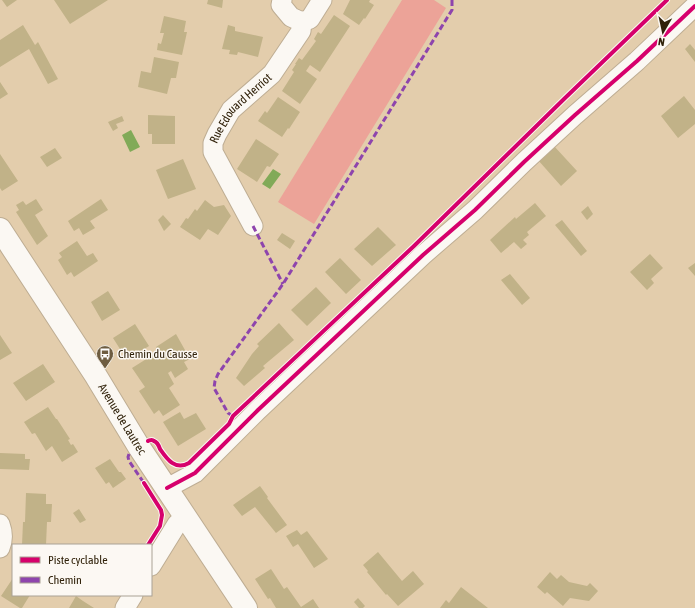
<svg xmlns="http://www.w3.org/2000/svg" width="695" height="608" font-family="'Asap Condensed',sans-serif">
  <rect width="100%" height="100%" fill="#e3cdac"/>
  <path fill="#eca398" d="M402 0H434L446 8 314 224 278 202Z"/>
  <path fill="#81aa58" d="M131 130 140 147 130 152 122 135Z
    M273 169 281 174 270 189 262 184Z"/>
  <path fill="#c1b288" d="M2 0H17L7 7Z
    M54 0H108L70 24Z
    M208 0H223L222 8 207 4Z
    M350 0H370L369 2 374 5 365 19 364 18 359 25 343 14Z
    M334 15 350 26 320 72 310 65 306 71 317 79 300 104 282 91 294 72 292 70 296 64H295L299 58 302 60 316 41 314 39 318 32 321 34Z
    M164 16 186 21 184 32H187L182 55 157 50 158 43 161 44 164 33H160Z
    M23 25 35 45 38 42 58 79 48 84 29 49 0 67V40Z
    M228 25 235 27V31L263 37 258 57 238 52 237 55 229 54 230 50 222 49Z
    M690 44 695 50V62L685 49Z
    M154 57 179 62 176 78H171L167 94 138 87 141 71 151 73Z
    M0 82 8 94 0 99Z
    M684 96 695 110V124L678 138 661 116Z
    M278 97 300 112 289 129 288 128 282 137 258 121 265 111 267 113Z
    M148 115 175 116V144H152V134H148Z
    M122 116 124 121 116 124 118 128 113 131 108 122Z
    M256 139 279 154 270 167 267 166 257 182 237 169Z
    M554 146 577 171 561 186 538 160Z
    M55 148 62 158 47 167 40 157Z
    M0 154 18 181 2 191 0 188Z
    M183 159 196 189 168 199 156 170Z
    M36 199 43 210 35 215 48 236 37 245 16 212 19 210 16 205 23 201 26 205Z
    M101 199 108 210 90 221 95 228 83 235 79 228 74 231 68 221Z
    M205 200 214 207 224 205 231 216 218 235 208 229 200 240 180 227 186 218 188 219 195 209 197 211Z
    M535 203 546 216 527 232 529 235 523 240 527 244 521 249 514 242 501 253 490 240 515 217 516 219Z
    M588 206 593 214 587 220 581 212Z
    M163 215 171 224 164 231 158 220Z
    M562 220 587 251 581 256 555 225Z
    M378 227 396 245 372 266 354 249Z
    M282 233 295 241 290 249 277 240Z
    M77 241 87 256 93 253 98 261 74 277 71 272 67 275 58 260 62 257 59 253Z
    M650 254 663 268 651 279 654 283 647 290 630 272Z
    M340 258 361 280 346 294 325 272Z
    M695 263V276L688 268Z
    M510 274 530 298 522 305 501 280Z
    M316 287 331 303 307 326 291 310Z
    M108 291 120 310 102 321 91 302Z
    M279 323 294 340 263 366 265 368 244 386 236 378 252 354 259 346 257 344Z
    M135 324 149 346 127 360 113 338Z
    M176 334 190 359 184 362 188 369 175 378 171 371 168 373 174 384 169 388 180 405 163 416 159 410 154 414 139 391 145 387 132 368 159 351 156 347Z
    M0 335 12 353 0 360Z
    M43 364 55 382 26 401 13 383Z
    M48 407 56 419H57L70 439 68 440 71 445 73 444 78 452 62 462 52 446 46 451 35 433 32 434 24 422Z
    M180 412 184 419 196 413 206 429 178 446 163 422Z
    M0 453 25 454V459H30L29 470 0 469Z
    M110 459 119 472H121L126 479 113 488 109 482 106 484 95 468Z
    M260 486 268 497 267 498 287 525 276 533 255 507 242 516 233 505Z
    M26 493 46 494V504H52L51 522H47L46 545H22L23 522H25Z
    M79 509 86 520 80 523 73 513Z
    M297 530 301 535 307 531 328 559 314 568 298 544 293 547 286 536Z
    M378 552 402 581 413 571 424 584 398 606 387 594 386 595 367 572 368 571 363 565Z
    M271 569 284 589 287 587 301 607 313 599 319 608H276L270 598 268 599 255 579Z
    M550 572 557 579 561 575 569 582 587 586 590 583 598 591 589 601 570 598 563 606 547 592 545 594 537 587Z
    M13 578V595H30L22 608H20L1 596Z
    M461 587 488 608H440L446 600 449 603Z
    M76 596 83 601 94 608H69Z
    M358 598 365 606 363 608H359L354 602Z"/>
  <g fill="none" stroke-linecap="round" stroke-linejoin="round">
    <g stroke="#bead93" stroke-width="21">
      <g id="street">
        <path d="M282 0 281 5 291 17 302 22"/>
        <path id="s1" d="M253 226 213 152V143L217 134 231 110 272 74 301 31 302 22 310 19 322 0"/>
        <path d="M167 488 195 473 258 410 423 255 475 210 524 162 575 115 637 61 695 6"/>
        <path d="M0 524C3 532 3 541 0 548"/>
        <path d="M151 566 177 524 186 517"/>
        <path d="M125 608 133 595"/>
      </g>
    </g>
    <g stroke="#bead93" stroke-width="24">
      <g id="secondary">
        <path id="s2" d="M0 229 96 376 139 447 246 608"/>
      </g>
    </g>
    <use href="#street" stroke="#fbf8f3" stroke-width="19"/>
    <use href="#secondary" stroke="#fbf8f3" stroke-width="22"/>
    <path stroke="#8e44ad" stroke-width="3" stroke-dasharray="6 3" stroke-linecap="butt" d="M253 226 283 284
      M233 416 228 413 214 388 215 381 218 374 283 284 447 18 452 10V0
      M129 454 128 457 129 461 144 483"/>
    <g stroke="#fcf8f3" stroke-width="6">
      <path id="cycleway" d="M148 441C151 440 152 439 154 441 157 442 159 446 160 449 167 459 175 471 189 463L229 424 233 416 414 246 564 99 667 0
        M144 483 161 510 162 515 160 526 148 545
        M167 488 195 473 258 410 423 255 475 210 524 162 575 115 637 61 695 6"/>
    </g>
    <use href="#cycleway" stroke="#d6006c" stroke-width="4"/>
  </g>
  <defs>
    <g id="bus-pin" transform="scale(0.9)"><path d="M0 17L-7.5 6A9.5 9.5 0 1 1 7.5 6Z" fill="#6e5d41" stroke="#fcf8f3"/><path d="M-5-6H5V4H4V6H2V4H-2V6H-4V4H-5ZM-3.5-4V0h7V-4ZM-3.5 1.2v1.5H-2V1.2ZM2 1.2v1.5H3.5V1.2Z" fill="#fff"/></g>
  </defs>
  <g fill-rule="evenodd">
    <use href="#bus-pin" x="105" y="354"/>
  </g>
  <g text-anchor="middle" stroke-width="3" stroke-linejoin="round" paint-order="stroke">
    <g font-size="12" fill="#2f2008" stroke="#fcf8f3">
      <text dy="4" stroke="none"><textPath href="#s1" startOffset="138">Rue Edouard Herriot</textPath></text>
      <text dy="4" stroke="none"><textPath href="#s2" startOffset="226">Avenue de Lautrec</textPath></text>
    </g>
    <g font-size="12" fill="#2f2008" stroke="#fcf8f3" text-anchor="start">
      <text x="118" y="358">Chemin du Causse</text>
    </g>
  </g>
  <rect x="12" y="544" width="140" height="52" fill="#fcf8f3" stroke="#aaa295"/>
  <rect x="20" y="557" width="20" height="6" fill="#d6006c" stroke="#aaa295"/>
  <text x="48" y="564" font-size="12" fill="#2f2008">Piste cyclable</text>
  <rect x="20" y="577" width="20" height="6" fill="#8e44ad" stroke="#aaa295"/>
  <text x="48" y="584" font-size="12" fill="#2f2008">Chemin</text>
  <g transform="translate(663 32) rotate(189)" stroke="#fcf8f3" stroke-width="3" paint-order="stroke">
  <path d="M0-3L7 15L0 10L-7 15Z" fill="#2f2008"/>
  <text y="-6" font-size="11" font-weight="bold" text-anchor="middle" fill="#2f2008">N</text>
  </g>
</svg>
